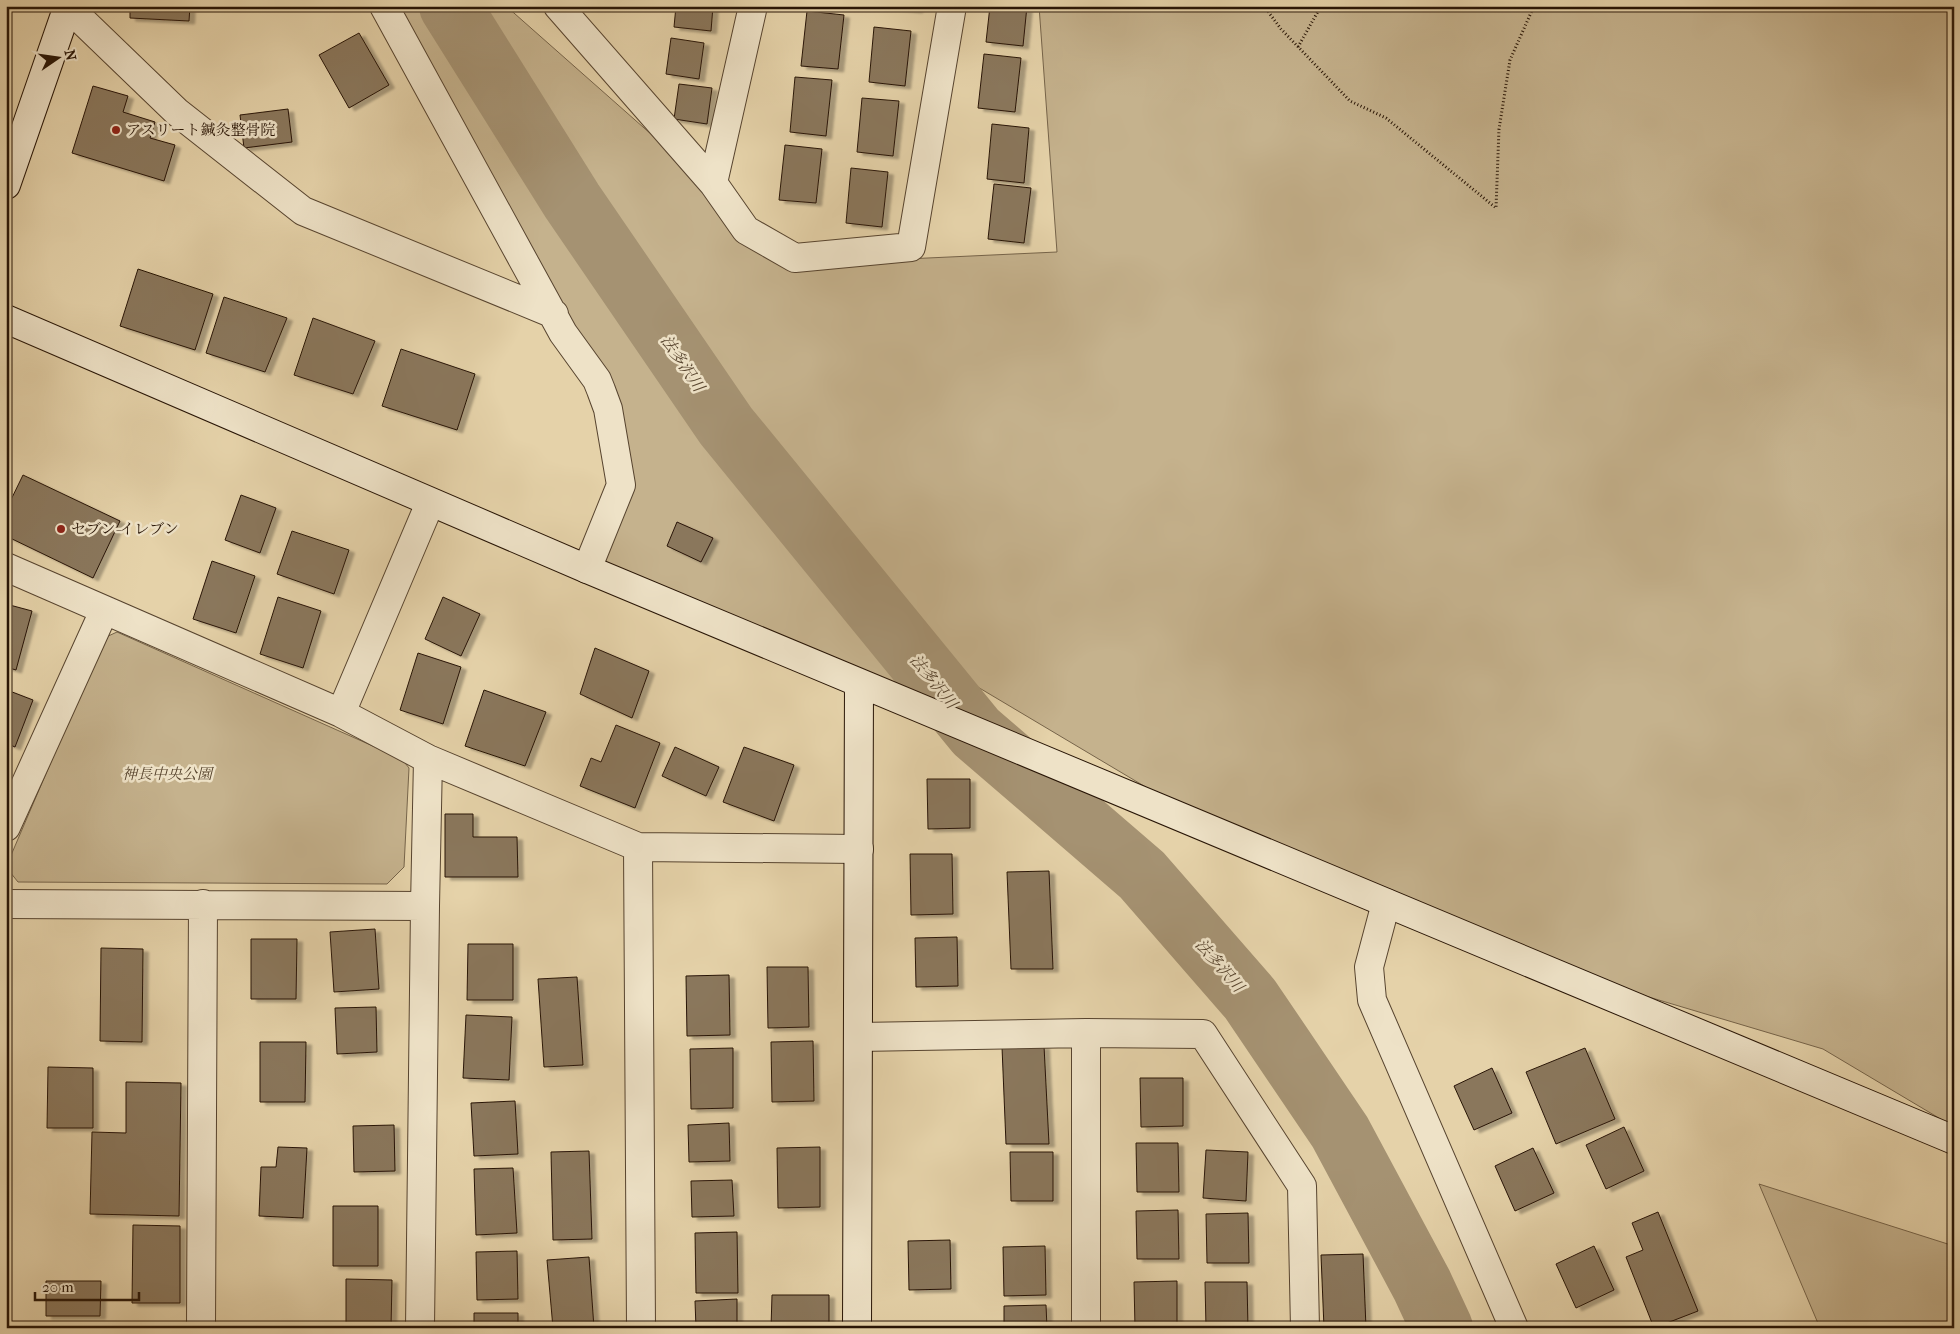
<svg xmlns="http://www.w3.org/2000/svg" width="1960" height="1334" font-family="'IM FELL French Canon','Noto Serif JP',serif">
  <defs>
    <filter id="shadow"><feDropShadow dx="5.5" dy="3" stdDeviation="1" flood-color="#0004"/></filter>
  </defs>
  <rect width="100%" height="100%" fill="#e5d2a9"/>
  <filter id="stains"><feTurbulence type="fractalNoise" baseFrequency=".004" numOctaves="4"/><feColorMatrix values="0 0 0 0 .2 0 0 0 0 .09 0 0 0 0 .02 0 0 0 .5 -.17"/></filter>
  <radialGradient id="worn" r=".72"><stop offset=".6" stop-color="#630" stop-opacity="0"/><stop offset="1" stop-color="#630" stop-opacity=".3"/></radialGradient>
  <path fill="#c5b28d" stroke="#76644a" d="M386 6H506L798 264 1057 252 1039 6H1954V1127L1823 1049 1518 958 1233 839 971 683 962 672 921 695 587 569 621 485 601 390Z
    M117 632 402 759 409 768 404 867 387 884 18 882 6 867 104 638Z
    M1759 1184 1954 1246V1328H1820Z"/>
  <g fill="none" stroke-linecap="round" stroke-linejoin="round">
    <path stroke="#a59272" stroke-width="62" d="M450 6 572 201 726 426 976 732 1142 875 1250 999 1340 1132 1422 1285 1442 1328"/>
  </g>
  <path fill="#8a775b" stroke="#281506" filter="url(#shadow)" d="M130 6H190L189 21 130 18Z
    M676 6H713L711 31 674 27Z
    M881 6H917V10Z
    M990 6H1027L1023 46 986 42Z
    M807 11 844 15 838 69 801 66Z
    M874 27 911 31 905 86 869 82Z
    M359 33 389 85 349 108 319 55Z
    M671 38 704 43 699 79 666 74Z
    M984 54 1021 58 1015 112 978 108Z
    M795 77 832 80 826 136 790 132Z
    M679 84 712 88 707 124 674 119Z
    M93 86 128 96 123 112 155 122 150 138 175 145 164 181 72 153Z
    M862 98 899 101 893 156 857 152Z
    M288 109 292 142 244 148 240 115Z
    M992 124 1029 128 1024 183 987 179Z
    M785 145 822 149 816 203 779 200Z
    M851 168 888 172 882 227 846 223Z
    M994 184 1031 188 1024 243 988 239Z
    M138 269 213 294 195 350 120 326Z
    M224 297 287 318 265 372 206 353Z
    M313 318 375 341 353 394 294 375Z
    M401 349 475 374 457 430 382 406Z
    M23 475 120 521 93 578 6 536V510Z
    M241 495 276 508 260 553 225 540Z
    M677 522 713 538 701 562 667 546Z
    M292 531 349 550 334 594 277 574Z
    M212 561 255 576 236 633 193 619Z
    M278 597 321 611 303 668 260 654Z
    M443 597 480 614 461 656 425 639Z
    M6 604 32 611 16 670 6 667Z
    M595 648 649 671 632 718 580 694Z
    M418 653 461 667 443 724 400 710Z
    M7 690 33 700 15 747 6 743Z
    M484 690 546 712 525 766 465 746Z
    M616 725 660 743 635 808 580 786 591 758 601 762Z
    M675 747 719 767 706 796 662 776Z
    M744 747 794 765 774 821 723 802Z
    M927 779H970V828L928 829Z
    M445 814H473V837H517L518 877H445Z
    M910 854H952L953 914 911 915Z
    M1049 871 1053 969H1011L1007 872Z
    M375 929 379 989 334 992 330 932Z
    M957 937 958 986 916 987 915 938Z
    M251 939H297L296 999H251Z
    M468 944H513V1000H467Z
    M101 948 143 949 142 1042 100 1041Z
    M767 967H808L809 1027 768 1028Z
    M729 975 730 1035 687 1036 686 976Z
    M577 977 583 1065 544 1067 538 979Z
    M376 1007 377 1052 337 1054 335 1008Z
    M466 1015 512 1017 509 1080 463 1078Z
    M813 1041 814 1101 772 1102 771 1042Z
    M260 1042H306L305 1102H260Z
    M1044 1046 1049 1144H1006L1002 1047Z
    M733 1048V1108L691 1109 690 1049Z
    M1585 1048 1615 1119 1556 1144 1526 1072Z
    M48 1067 93 1068V1128H47Z
    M1492 1068 1512 1113 1474 1130 1454 1086Z
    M1140 1078H1183V1126L1141 1127Z
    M126 1082 181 1083 179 1216 90 1214 92 1132 126 1133Z
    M515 1101 518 1154 474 1156 471 1103Z
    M729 1123 730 1161 689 1162 688 1125Z
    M394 1125 395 1171 354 1172 353 1126Z
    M1624 1127 1644 1171 1606 1189 1586 1145Z
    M1136 1143H1178L1179 1192H1137Z
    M278 1147 307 1148 303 1218 259 1216 261 1167H276Z
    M820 1147V1207L778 1208 777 1148Z
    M1533 1148 1554 1193 1515 1211 1495 1166Z
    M1206 1150 1248 1152 1246 1201 1203 1198Z
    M589 1151 592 1239 553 1240 551 1152Z
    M1010 1152H1053V1201H1011Z
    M513 1168 517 1233 476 1235 474 1169Z
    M732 1180 734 1216 692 1217 691 1181Z
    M333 1206H378V1266H333Z
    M1178 1210 1179 1259H1137L1136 1211Z
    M1658 1212 1698 1311 1654 1328 1626 1257 1643 1250 1632 1223Z
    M1248 1213 1249 1263H1207L1206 1214Z
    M133 1225 180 1226V1303H132Z
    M737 1232 738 1293H696L695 1233Z
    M950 1240 951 1289 909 1290 908 1241Z
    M1045 1246 1046 1295 1004 1296 1003 1247Z
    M1594 1246 1614 1290 1576 1308 1556 1264Z
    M517 1251 518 1299 477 1300 476 1252Z
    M1363 1254 1366 1328H1324L1321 1255Z
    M589 1257 594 1328H553L547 1260Z
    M346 1279 392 1280 391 1328H346Z
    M46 1281H101L100 1316H46Z
    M1177 1281V1328H1135L1134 1282Z
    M1205 1282H1247L1248 1328H1206Z
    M772 1295H829V1328H771Z
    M737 1299V1328H696L695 1301Z
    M1046 1305 1047 1328H1004V1306Z
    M474 1313H518V1328H474Z"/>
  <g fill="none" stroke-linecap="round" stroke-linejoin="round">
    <g stroke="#57442f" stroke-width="30">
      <path id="street" d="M384 6 563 333 597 380 601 390 608 409 621 485 587 569
        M558 6 713 183 746 230 795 258 911 247 952 6
        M68 7 177 112 303 211 554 314
        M713 183 753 6
        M6 567 341 713 428 759 638 847 859 849
        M341 713 430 503
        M6 827 104 611
        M638 847 641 1328
        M1386 903 1369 967 1372 1000 1514 1328
        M6 904 425 906
        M859 1037 1086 1033 1203 1034 1302 1186 1305 1328
        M201 1328 203 904
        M420 1328 425 906 428 759
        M1086 1328V1033"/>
    </g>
    <g stroke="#281506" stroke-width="30">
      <path id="secondary" d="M6 185 68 6
        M6 319 587 569 1954 1140
        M857 1328 859 683"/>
    </g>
    <path stroke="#281506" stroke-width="3" stroke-dasharray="1 2.5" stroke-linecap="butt" d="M1264 6 1281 29 1350 101 1386 118 1496 208 1499 129 1510 60 1534 6
      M1298 47 1321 6"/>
    <use href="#street" stroke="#eee2c7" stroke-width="28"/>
    <use href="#secondary" stroke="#eee2c7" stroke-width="28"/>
  </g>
  <g fill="#8f2418" stroke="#eee2c7" stroke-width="2">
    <circle cx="116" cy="130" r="5"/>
    <circle cx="61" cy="529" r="5"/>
  </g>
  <g text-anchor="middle" stroke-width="5" stroke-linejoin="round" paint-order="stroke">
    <g font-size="15" fill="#281506" stroke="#eee2c7" text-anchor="start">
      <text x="126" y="135">アスリート鍼灸整骨院</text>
      <text x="71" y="534">セブン-イレブン</text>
    </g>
    <g font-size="15" font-style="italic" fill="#57442e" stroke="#eee2c7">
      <text x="167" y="779">神長中央公園</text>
    </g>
    <g font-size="16" font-style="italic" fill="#5a4731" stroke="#eee2c7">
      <text transform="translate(683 363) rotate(56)" y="6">法多沢川</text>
      <text transform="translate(934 681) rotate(51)" y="6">法多沢川</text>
      <text transform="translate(1220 965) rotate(49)" y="6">法多沢川</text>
    </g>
  </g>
  <rect width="1960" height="1334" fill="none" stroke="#e5d2a9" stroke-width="25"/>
  <rect x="8" y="8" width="1945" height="1319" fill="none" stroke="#281506" stroke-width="2.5"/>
  <rect x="12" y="12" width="1935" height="1309" fill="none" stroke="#281506"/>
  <g transform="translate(58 58) rotate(77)" stroke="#eee2c7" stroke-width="4" paint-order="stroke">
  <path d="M0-4L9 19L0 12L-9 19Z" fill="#281506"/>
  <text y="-8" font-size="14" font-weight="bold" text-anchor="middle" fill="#281506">N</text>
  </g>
  <path d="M35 1292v8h104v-8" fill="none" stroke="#281506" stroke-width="2.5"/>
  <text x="42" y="1292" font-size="15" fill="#281506" stroke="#eee2c7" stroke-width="4" paint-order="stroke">20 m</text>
  <rect width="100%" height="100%" filter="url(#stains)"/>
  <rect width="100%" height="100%" fill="url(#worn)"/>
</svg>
